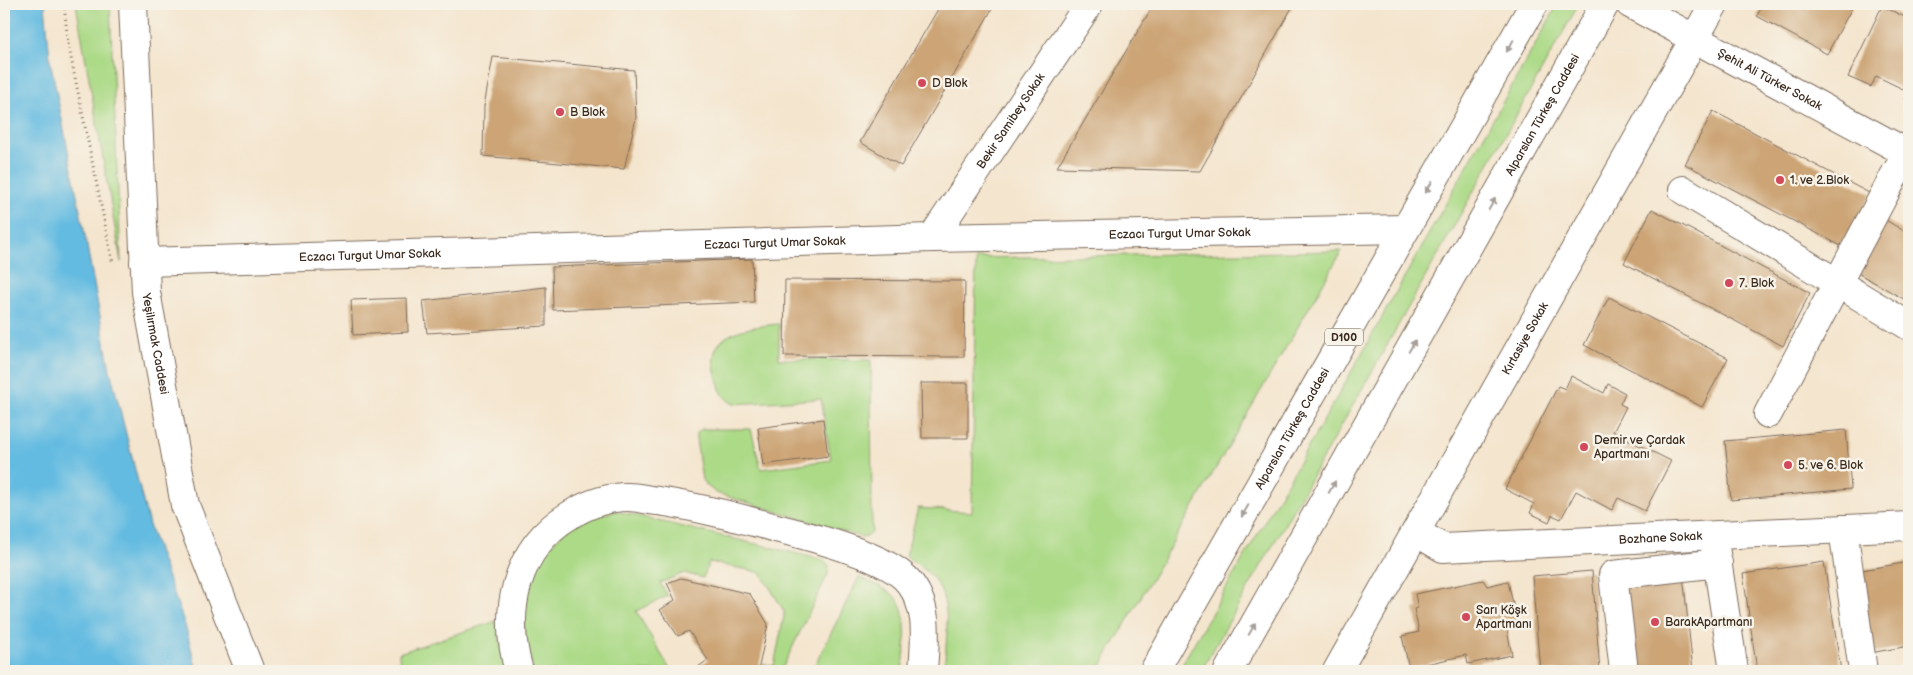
<svg xmlns="http://www.w3.org/2000/svg" width="1913" height="675" font-family="'Balsamiq Sans',sans-serif">
  <rect width="100%" height="100%" fill="#f7f3e8"/>
  <filter id="ink" filterUnits="userSpaceOnUse"><feTurbulence type="fractalNoise" baseFrequency=".02" numOctaves="2"/><feDisplacementMap in="SourceGraphic" scale="10" xChannelSelector="R" yChannelSelector="G"/><feConvolveMatrix kernelMatrix="1 2 1 2 8 2 1 2 1" color-interpolation-filters="sRGB"/></filter>
  <filter id="wash" filterUnits="userSpaceOnUse"><feTurbulence type="fractalNoise" baseFrequency=".0096" numOctaves="4" result="noise"/><feDisplacementMap in="SourceGraphic" scale="20" xChannelSelector="R" yChannelSelector="G"/><feGaussianBlur stdDeviation="1.12" result="paint"/><feColorMatrix in="noise" values="0 0 0 0 0 0 0 0 0 0 0 0 0 0 0 0 0 1.4 0 .05"/><feComposite in="paint" operator="in"/></filter>
  <g filter="url(#wash)">
    <rect width="100%" height="100%" fill="#f4e5ce"/>
    <path fill="#acda87" stroke="#748252" d="M76 4H110L121 262Z
      M1558 4H1579L1382 354 1201 671H1178L1336 399Z
      M1342 251 1098 671H944C946 642 953 604 934 579 927 570 915 563 906 556L918 508 972 512 976 258Z
      M779 324V359L871 360 872 532 867 536 861 537 716 493 706 485 702 480 696 439V433L702 429H751L761 469 831 460 821 399 733 404C720 395 720 389 716 375 703 332 747 327 779 324Z
      M616 511 824 560 829 566 828 574 781 671H762L764 664 774 666 784 616V611L762 575 758 572 709 562 703 578 684 573 660 583 668 596 636 611 671 671H533L524 631V597L537 562 570 523Z
      M859 577C869 582 882 586 891 593 912 609 904 648 903 671H812Z
      M496 621 506 671H400L399 653Z"/>
    <path fill="#64bbe1" stroke="#507280" d="M4 4H45L50 60 84 230 110 370 149 525 185 625 197 671H4Z"/>
    <g id="blocks">
      <path fill="#cca476" d="M941 4H995L901 166 860 142Z
        M1154 4H1294L1200 171 1057 167Z
        M1763 4H1854L1827 54 1757 16Z
        M1882 6 1909 19V102L1905 100 1907 91 1876 76 1871 87 1848 77Z
        M493 57 634 70 636 118 624 169 483 156 484 106Z
        M1713 111 1871 194 1843 247 1685 164Z
        M1652 209 1810 293 1783 346 1624 263Z
        M1884 219 1909 234V302L1854 271Z
        M752 259 754 302 553 310 552 267Z
        M785 280 965 281 964 357 784 356Z
        M546 287V326L427 333 423 301Z
        M1609 297 1728 358 1702 407 1584 345Z
        M407 298 408 332 353 335 351 300Z
        M1571 376 1604 393 1608 384 1625 393 1620 404 1626 407 1613 432 1671 461 1645 511 1618 498 1612 510 1576 491 1561 519 1552 515 1549 522 1530 513 1534 504 1505 489 1558 386 1565 389Z
        M921 383H968V438H922Z
        M823 419 828 456 763 465 758 428Z
        M1846 430 1851 489 1731 500 1725 441Z
        M1824 562 1841 671H1757L1743 574Z
        M1909 562V646L1870 653 1856 571Z
        M1592 571 1600 671H1540L1532 576Z
        M1683 574 1693 671H1627L1618 581Z
        M681 578 750 594 768 624 758 671H701L698 667 708 660 689 631 678 636 660 610 675 600 667 583Z
        M1483 580 1487 586 1508 581 1518 627 1507 630 1512 655 1468 664 1466 655 1409 668 1402 636 1419 632 1414 609 1418 608 1415 594Z"/>
    </g>
  </g>
  <g filter="url(#ink)">
    <use href="#blocks" fill-opacity="0" stroke="#7c6b5c" stroke-width="1"/>
    <g fill="none" stroke-linecap="round" stroke-linejoin="round">
      <g stroke="#7c6b5c" stroke-width="30">
        <g id="minor">
          <path id="s1" d="M133 4 146 292 185 505 250 671"/>
          <path id="s2" d="M1630 4 1909 154"/>
          <path d="M1683 190 1909 326"/>
          <path id="s3" d="M932 238 1089 4"/>
          <path id="s4" d="M144 262 932 238 1405 229"/>
          <path d="M1768 414 1894 176 1909 151"/>
          <path d="M1843 529 1863 671"/>
          <path id="s5" d="M1416 532 1443 548 1909 526"/>
          <path d="M1715 547 1734 671"/>
          <path d="M519 671C502 612 515 548 570 515 588 504 607 497 628 497 637 497 648 500 658 501 699 507 739 518 780 529 812 537 887 556 908 581 930 606 925 640 923 671"/>
          <path id="s6" d="M1337 671 1714 4"/>
          <path d="M1624 671 1613 575 1718 563"/>
        </g>
      </g>
      <g stroke="#7c6b5c" stroke-width="30">
        <g id="highway">
          <path id="s7" d="M1154 671 1534 4"/>
          <path id="s8" d="M1228 671 1605 4"/>
        </g>
      </g>
      <path stroke="#7c6b5c" stroke-width="3" stroke-dasharray="1 4" stroke-linecap="butt" d="M64 4 68 43 113 264"/>
      <use href="#minor" stroke="#fff" stroke-width="28"/>
      <use href="#highway" stroke="#fff" stroke-width="28"/>
    </g>
    <defs><path id="oneway-solid" d="M-6-.8H1V-3.2L6.5 0L1 3.2V.8H-6Z" transform="scale(1.25)"/></defs>
    <g fill="#a79f9a">
      <use href="#oneway-solid" transform="translate(1510 46) rotate(120)"/>
      <use href="#oneway-solid" transform="translate(1429 187) rotate(120)"/>
      <use href="#oneway-solid" transform="translate(1492 204) rotate(-61)"/>
      <use href="#oneway-solid" transform="translate(1412 346) rotate(-61)"/>
      <use href="#oneway-solid" transform="translate(1332 487) rotate(-61)"/>
      <use href="#oneway-solid" transform="translate(1245 511) rotate(120)"/>
      <use href="#oneway-solid" transform="translate(1252 629) rotate(-61)"/>
    </g>
  </g>
  <g fill="#d1495b" stroke="#f7f3e8" stroke-width="2">
    <circle cx="922" cy="83" r="5"/>
    <circle cx="560" cy="112" r="5"/>
    <circle cx="1780" cy="180" r="5"/>
    <circle cx="1729" cy="283" r="5"/>
    <circle cx="1584" cy="447" r="5"/>
    <circle cx="1788" cy="465" r="5"/>
    <circle cx="1466" cy="617" r="5"/>
    <circle cx="1655" cy="622" r="5"/>
  </g>
  <g text-anchor="middle" stroke-width="5" stroke-linejoin="round" paint-order="stroke">
    <rect fill="#f7f3e8" stroke="#73665b" stroke-width="1" x="1325" y="328.5" width="38" height="17" rx="4"/>
    <g font-size="11" font-weight="bold" fill="#3b2a1e">
      <text x="1344" y="341">D100</text>
    </g>
    <g font-size="12" fill="#3b2a1e" stroke="#f7f3e8">
      <text dy="4" stroke="none"><textPath href="#s2" startOffset="159">Şehit Ali Türker Sokak</textPath></text>
      <text dy="4" stroke="none"><textPath href="#s8" startOffset="639">Alparslan Türkeş Caddesi</textPath></text>
      <text dy="4" stroke="none"><textPath href="#s3" startOffset="141">Bekir Samibey Sokak</textPath></text>
      <text dy="4" stroke="none"><textPath href="#s4" startOffset="1036">Eczacı Turgut Umar Sokak</textPath></text>
      <text dy="4" stroke="none"><textPath href="#s4" startOffset="631">Eczacı Turgut Umar Sokak</textPath></text>
      <text dy="4" stroke="none"><textPath href="#s4" startOffset="226">Eczacı Turgut Umar Sokak</textPath></text>
      <text dy="4" stroke="none"><textPath href="#s6" startOffset="382">Kırtasiye Sokak</textPath></text>
      <text dy="4" stroke="none"><textPath href="#s1" startOffset="341">Yeşilırmak Caddesi</textPath></text>
      <text dy="4" stroke="none"><textPath href="#s7" startOffset="279">Alparslan Türkeş Caddesi</textPath></text>
      <text dy="4" stroke="none"><textPath href="#s5" startOffset="249">Bozhane Sokak</textPath></text>
    </g>
    <g font-size="12" fill="#3b2a1e" stroke="#f7f3e8" text-anchor="start">
      <text x="932" y="87">D Blok</text>
      <text x="570" y="116">B Blok</text>
      <text x="1790" y="184">1. ve 2.Blok</text>
      <text x="1739" y="287">7. Blok</text>
      <text x="1594" y="444">Demir ve Çardak<tspan x="1594" dy="14">Apartmanı</tspan></text>
      <text x="1798" y="469">5. ve 6. Blok</text>
      <text x="1476" y="614">Sarı Köşk<tspan x="1476" dy="14">Apartmanı</tspan></text>
      <text x="1665" y="626">BarakApartmanı</text>
    </g>
  </g>
  <rect width="1913" height="675" fill="none" stroke="#f7f3e8" stroke-width="20"/>
</svg>
